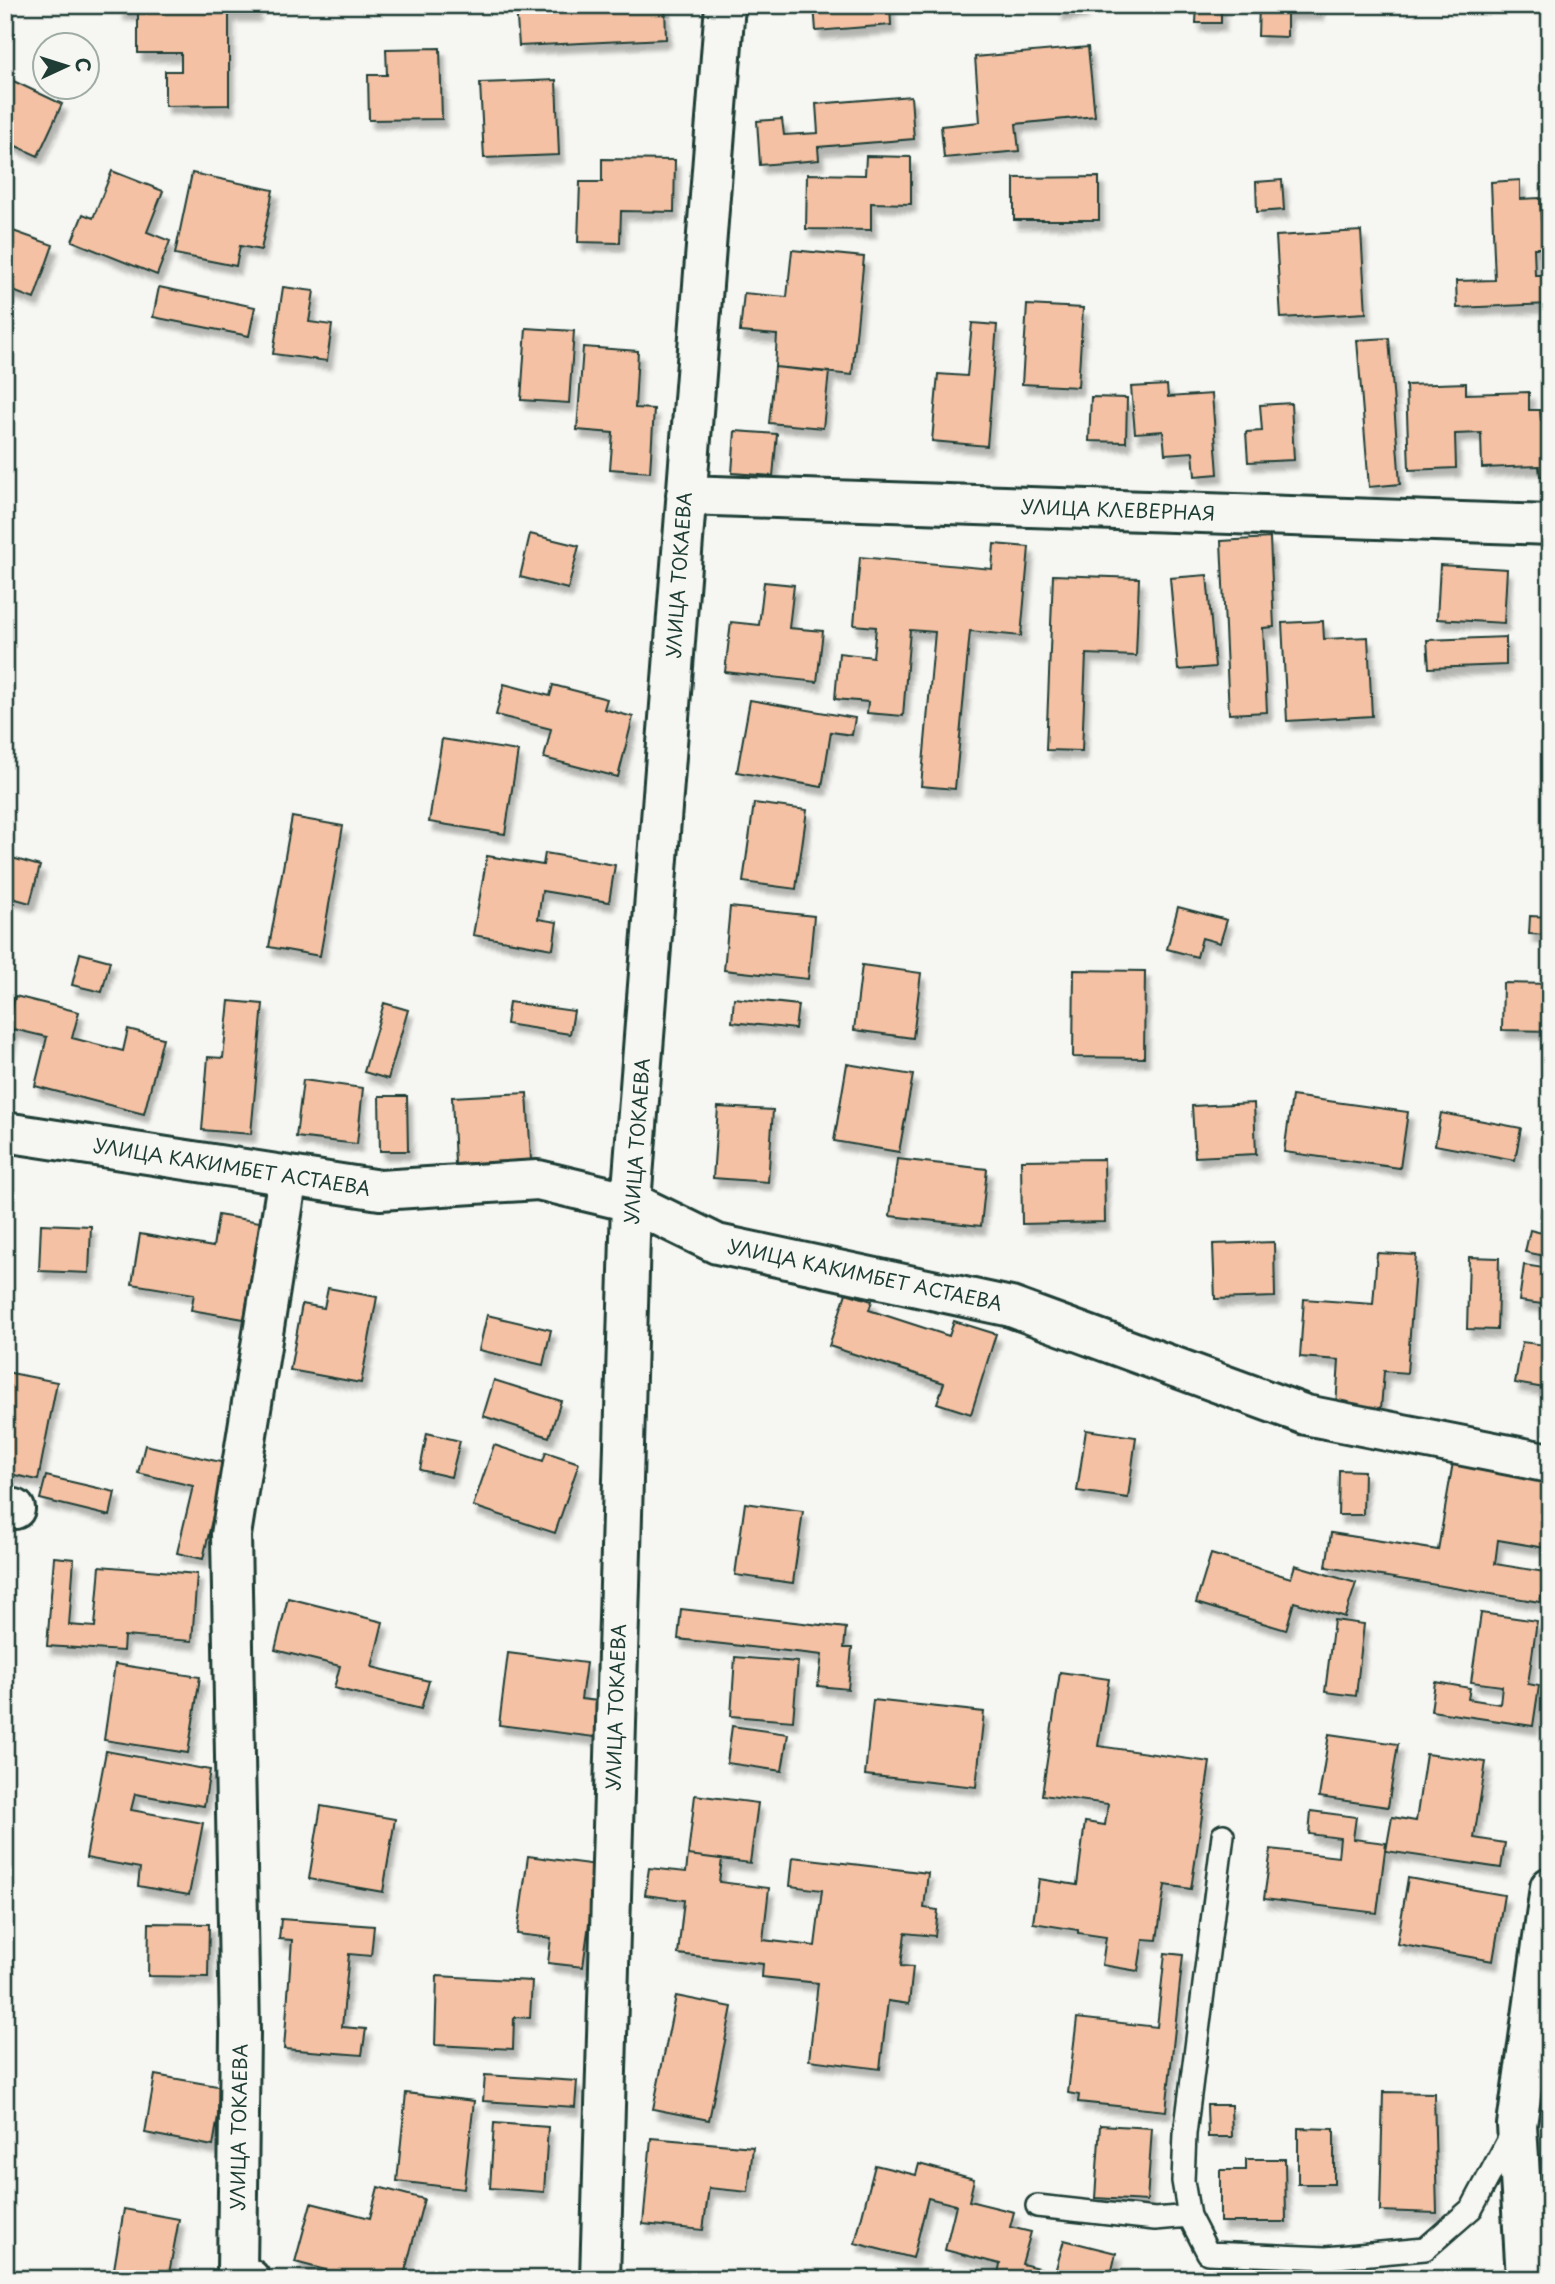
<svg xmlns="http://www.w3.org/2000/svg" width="1555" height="2284" font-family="'Playpen Sans',sans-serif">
  <defs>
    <filter id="shadow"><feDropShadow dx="4.5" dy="8" stdDeviation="2" flood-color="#0004"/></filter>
  </defs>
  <rect width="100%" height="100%" fill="#f6f6f2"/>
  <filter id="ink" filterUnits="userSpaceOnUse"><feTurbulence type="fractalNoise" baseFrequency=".0143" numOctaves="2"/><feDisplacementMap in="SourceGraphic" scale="14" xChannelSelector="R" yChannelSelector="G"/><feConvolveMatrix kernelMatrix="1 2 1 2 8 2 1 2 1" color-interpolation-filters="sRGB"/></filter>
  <g filter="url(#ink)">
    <path fill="#f4c1a4" stroke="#1f3d34" stroke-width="2" filter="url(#shadow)" d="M120 5H256V13H229V105L165 106V71H181V53H138V12H120Z
      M516 5H665L666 39 519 46Z
      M814 5H890L891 25 816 31Z
      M1058 5H1083V10L1059 13Z
      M1197 5H1221V23H1196Z
      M1259 5H1319V12H1287V37L1258 36Z
      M1088 47 1095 116 1016 124 1019 151 944 158 941 126 980 122 975 57Z
      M440 48 442 119 369 120 368 75H387L386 49Z
      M5 77 62 104 38 156 5 141Z
      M556 80 559 155 484 158 480 83Z
      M911 96 914 139 818 147 819 160 760 165 757 121 782 119 784 135 818 133 816 104Z
      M866 156 911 157V204L871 203V230L806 229 807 174 865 175Z
      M602 159 675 160 674 212 621 211 620 243 578 242 580 182H602Z
      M112 171 163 191 147 232 170 241 157 275 72 241 83 214 93 218Z
      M192 173 273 190 261 250 240 246 236 266 175 254Z
      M1099 177V220H1014V178Z
      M1282 180 1284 210 1257 212 1256 182Z
      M1520 180V199L1540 198 1542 248H1534L1535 275H1550V304L1457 308 1456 281 1495 280 1491 182Z
      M13 231 53 245 34 299 5 288V235L11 237Z
      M1361 231 1366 313 1281 318 1276 236Z
      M792 250 864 257 852 375 775 367 777 335 740 332 744 293 787 297Z
      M159 287 255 307 249 336 153 317Z
      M283 287 314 291 309 322 332 325 327 361 273 354Z
      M1027 305 1083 308 1078 387 1022 384Z
      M972 323 997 325 987 446 932 441 938 374 967 376Z
      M526 328 574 331 569 403 521 400Z
      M1389 338 1400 484 1369 487 1357 340Z
      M583 347 638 351 635 408 654 409 650 472 610 469 613 433 577 430Z
      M775 367 829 372 823 428 769 423Z
      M1466 383V394L1529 392V410H1540L1541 420H1550V476H1540L1539 466 1482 468 1481 433 1455 434 1456 468 1409 470 1406 385Z
      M1167 385 1168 397 1212 394 1218 474 1195 476 1193 452 1165 454 1163 431 1135 433 1131 387Z
      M1091 397 1127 398 1126 442 1089 441Z
      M1291 403 1294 460 1248 462 1246 432 1262 431 1260 405Z
      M735 431 777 434 773 476 732 473Z
      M530 534 579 546 568 589 520 577Z
      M1270 538 1274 627 1263 628 1267 712 1229 714 1221 541Z
      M994 544 1029 547 1021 636 970 631 955 789 921 786 935 632 910 630 903 716 867 713 868 702 835 699 839 653 873 657 876 627 854 625 860 557 992 569Z
      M1440 565 1507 569 1504 623 1437 619Z
      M1053 575 1139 578 1136 656 1086 654 1082 751 1046 750Z
      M1207 575 1215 667 1178 670 1170 578Z
      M764 582 794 585 789 628 823 631 817 682 725 672 731 622 759 625Z
      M1323 621 1324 639 1368 637 1372 716 1287 721 1282 623Z
      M1506 637V665L1429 668 1427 640Z
      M504 684 550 696 553 685 607 699 604 709 633 717 618 777 544 758 551 729 496 715Z
      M750 700 855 718 852 735 831 732 822 787 737 772Z
      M1545 718H1550V801H1547Z
      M442 739 518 751 505 834 429 822Z
      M754 803 807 810 796 889 743 882Z
      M292 817 343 826 320 956 269 947Z
      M545 853 615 865 609 902 542 891 538 919 557 922 553 949 473 935 487 856 543 865Z
      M5 856 40 866 30 903 5 896Z
      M730 907 814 916 808 979 724 970Z
      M1178 907 1227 920 1220 943 1202 938 1197 957 1167 949Z
      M1530 916 1550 917V935L1529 934Z
      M80 953 110 961 102 992 72 985Z
      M862 965 921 973 913 1038 854 1030Z
      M1074 970 1145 971 1144 1058 1073 1057Z
      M1503 983 1550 984V1031L1502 1030Z
      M15 996 79 1012 72 1038 123 1051 128 1029 163 1038 144 1114 35 1086 47 1037 13 1029 5 1061V1023H9Z
      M734 998 798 1005 795 1029 732 1022Z
      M229 1001 263 1004 251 1134 202 1130 208 1057 223 1058Z
      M509 1002 574 1011 570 1034 506 1024Z
      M384 1003 408 1010 388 1079 364 1072Z
      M847 1064 913 1075 899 1152 834 1141Z
      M303 1080 363 1088 357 1144 296 1137Z
      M527 1093 531 1160 455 1164 452 1097Z
      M379 1096H407L408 1151H380Z
      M1292 1096 1408 1112 1400 1168 1284 1152Z
      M1254 1103 1256 1154 1195 1157 1192 1106Z
      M718 1107 773 1110 768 1182 713 1178Z
      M1441 1113 1521 1128 1515 1160 1435 1145Z
      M897 1159 987 1169 981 1226 890 1216Z
      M1104 1159 1105 1222 1022 1224 1021 1160Z
      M1546 1164H1550V1217L1541 1216Z
      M218 1215 260 1222 244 1319 191 1310 194 1294 132 1284 140 1234 213 1247Z
      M41 1224 91 1226 89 1273 39 1271Z
      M1530 1230 1550 1235V1257L1525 1252Z
      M1274 1242 1275 1297 1215 1299 1213 1244Z
      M1377 1253 1416 1255 1407 1373 1384 1371 1381 1409 1336 1406 1339 1360 1300 1357 1304 1299 1373 1304Z
      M1469 1257 1499 1258 1497 1330 1467 1329Z
      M1524 1265 1550 1269V1305L1519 1301Z
      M328 1288 377 1297 361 1383 290 1370 302 1304 324 1308Z
      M846 1293 872 1301 869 1310 949 1336 954 1321 996 1334 971 1414 937 1403 944 1383 829 1346Z
      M487 1315 551 1330 543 1365 479 1350Z
      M1549 1321 1550 1389 1515 1383 1522 1342 1545 1345Z
      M6 1372 57 1382 38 1480 5 1473Z
      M494 1380 561 1401 549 1437 483 1416Z
      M1086 1430 1136 1437 1128 1498 1077 1491Z
      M427 1433 460 1441 451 1477 420 1470Z
      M145 1445 225 1463 203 1559 177 1553 193 1486 138 1473Z
      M494 1445 543 1461 546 1452 579 1463 555 1533 473 1506Z
      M1453 1462 1550 1478V1521L1545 1548 1498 1540 1495 1564 1545 1572 1540 1602 1326 1567 1331 1533 1438 1550Z
      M1339 1470 1364 1471 1363 1515H1338Z
      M46 1476 115 1492 110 1516 40 1499Z
      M745 1503 803 1511 793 1583 735 1575Z
      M1211 1554 1291 1578 1295 1565 1356 1583 1345 1617 1294 1602 1286 1630 1196 1603Z
      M54 1557 74 1559 69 1625 95 1627 100 1566 197 1574 192 1641 124 1636 123 1651 47 1646Z
      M288 1598 383 1622 372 1667 429 1681 421 1709 334 1688 340 1666 275 1650Z
      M681 1609 846 1628 844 1648H852L848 1689 818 1686 822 1655 678 1639Z
      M1481 1613 1537 1621 1528 1684 1539 1686 1533 1726 1431 1711 1435 1682 1470 1688 1468 1699 1500 1704 1502 1686 1471 1682Z
      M1334 1620 1364 1624 1356 1696 1325 1692Z
      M508 1653 586 1663 581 1699 607 1702 602 1738 499 1725Z
      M735 1657 798 1662 793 1721 731 1716Z
      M115 1664 200 1677 188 1753 104 1740Z
      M1060 1672 1109 1679 1098 1746 1210 1762 1191 1889 1165 1885 1157 1940 1143 1939 1138 1971 1102 1965 1106 1937 1078 1933V1930L1033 1923 1039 1879 1077 1885 1085 1822 1105 1825 1108 1804 1042 1795Z
      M873 1700 984 1712 976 1787 865 1775Z
      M732 1726 788 1734 782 1771 727 1763Z
      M1329 1734 1398 1744 1388 1807 1319 1797Z
      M106 1751 210 1770 204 1806 135 1794 131 1810 203 1823 189 1895 138 1886 140 1868 86 1858Z
      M1426 1754 1486 1762 1474 1838 1505 1843 1501 1868 1386 1851 1392 1817 1416 1821Z
      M695 1795 758 1803 750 1863 688 1855Z
      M321 1806 395 1819 383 1892 309 1879Z
      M1311 1811 1356 1817 1353 1839 1386 1843 1377 1913 1264 1899 1271 1849 1338 1857 1340 1838 1309 1834Z
      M688 1855 722 1859 719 1882 769 1888 763 1940 815 1946 822 1890 790 1886 793 1857 928 1873 924 1908 938 1910 935 1936 905 1933 901 1966 913 1967 909 2004 888 2001 880 2069 809 2060 818 1983 762 1977 763 1964 678 1954 684 1900 645 1895 649 1868 686 1872Z
      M528 1856 597 1865 583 1967 548 1963 551 1938 517 1934Z
      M1408 1878 1504 1895 1493 1961 1397 1944Z
      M281 1919 374 1926 371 1956 349 1954 342 2027 366 2029 362 2055 284 2049 292 1940 279 1939Z
      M149 1923 209 1924 208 1977 148 1976Z
      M1165 1953 1183 1955 1166 2111 1078 2102 1079 2095 1068 2093 1077 2018 1157 2027Z
      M437 1976 532 1981 530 2018 514 2017 513 2049 435 2045Z
      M676 1996 732 2007 709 2120 653 2109Z
      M155 2075 223 2087 213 2146 145 2133Z
      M485 2075 577 2081 575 2107 483 2101Z
      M1383 2092 1434 2093 1437 2213 1380 2211Z
      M406 2093 474 2101 464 2189 397 2181Z
      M1207 2105H1231L1232 2137H1208Z
      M494 2123 548 2127 544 2192 490 2188Z
      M1100 2125 1152 2128 1147 2201 1095 2198Z
      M1298 2128 1334 2129V2184H1298Z
      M651 2138 753 2147 748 2192 709 2188 703 2230 643 2224Z
      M1246 2159H1285L1286 2222H1220V2170H1246Z
      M919 2164 974 2179 969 2201 1014 2212 1010 2227 1031 2232 1022 2264 1055 2272 1064 2240 1116 2253 1110 2279H997L1000 2264 945 2250 956 2205 928 2198 913 2258 855 2243 875 2165 916 2175Z
      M378 2187 424 2199 403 2279H360L295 2262 311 2203 370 2218Z
      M124 2209 179 2219 168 2279 114 2269Z"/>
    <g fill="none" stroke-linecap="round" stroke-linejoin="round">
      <g stroke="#1f3d34" stroke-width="26">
        <path id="service" d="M1223 1835 1185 2134 1183 2181 1189 2216 1208 2253 1326 2258 1425 2249 1472 2208 1512 2133
          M1037 2206 1155 2219 1189 2216"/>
      </g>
      <g stroke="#1f3d34" stroke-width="44">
        <path id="minor" d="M686 495 1550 525
          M5 1132 380 1190 538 1180 631 1202 717 1244 1011 1307 1306 1415 1550 1463
          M5 1507 15 1509
          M250 2279 237 2271 240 2033 231 1535 288 1176
          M600 2279 631 1202 725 5
          M1526 2279 1517 2125 1550 1887"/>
      </g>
      <use href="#service" stroke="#f6f6f2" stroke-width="21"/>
      <use href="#minor" stroke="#f6f6f2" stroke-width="38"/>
    </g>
  </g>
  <g text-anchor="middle" stroke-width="7" stroke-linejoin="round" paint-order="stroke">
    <g font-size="19" fill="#1f3d34" stroke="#f6f6f2">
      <text transform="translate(1118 510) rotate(2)" y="7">УЛИЦА КЛЕВЕРНАЯ</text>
      <text transform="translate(679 575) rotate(-86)" y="7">УЛИЦА ТОКАЕВА</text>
      <text transform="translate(637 1141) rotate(-86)" y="7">УЛИЦА ТОКАЕВА</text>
      <text transform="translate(232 1167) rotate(9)" y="7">УЛИЦА КАКИМБЕТ АСТАЕВА</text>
      <text transform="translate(865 1275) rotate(12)" y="7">УЛИЦА КАКИМБЕТ АСТАЕВА</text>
      <text transform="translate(616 1707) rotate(-88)" y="7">УЛИЦА ТОКАЕВА</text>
      <text transform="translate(239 2127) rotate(-89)" y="7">УЛИЦА ТОКАЕВА</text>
    </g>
  </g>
  <rect width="1555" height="2284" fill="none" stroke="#f6f6f2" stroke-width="28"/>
  <rect x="14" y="14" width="1527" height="2256" fill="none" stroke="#1f3d34" stroke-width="2.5" filter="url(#ink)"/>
  <g transform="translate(66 66) rotate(86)"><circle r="33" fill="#f6f6f2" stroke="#a0aca6" stroke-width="2"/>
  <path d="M0-5L12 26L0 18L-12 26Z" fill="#1f3d34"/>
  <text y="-10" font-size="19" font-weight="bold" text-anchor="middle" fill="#1f3d34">С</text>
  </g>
</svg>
